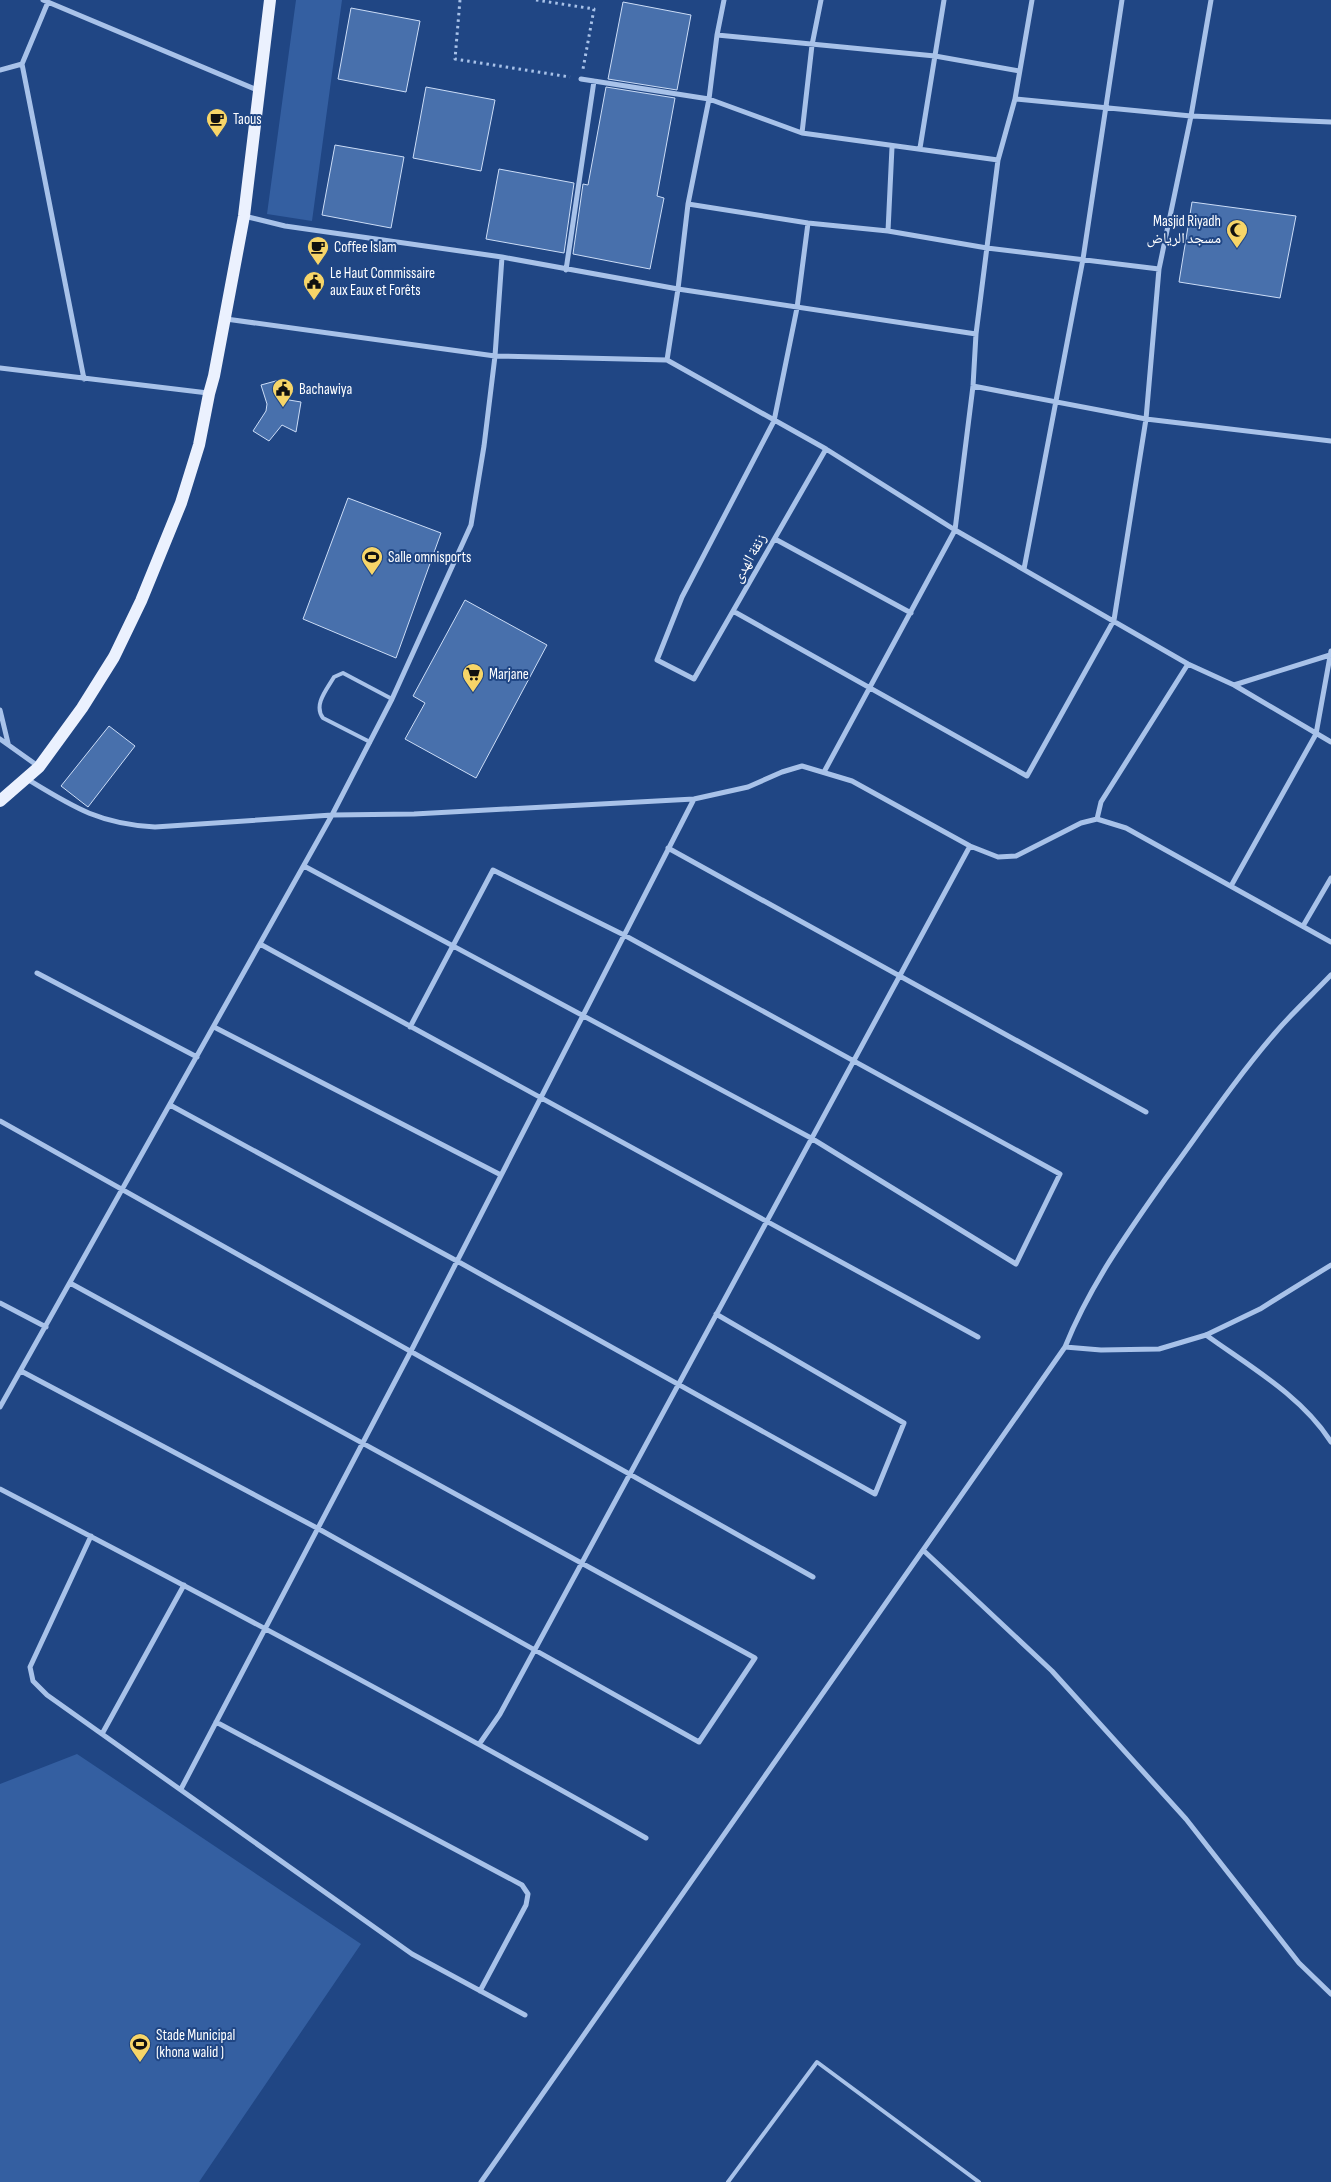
<svg xmlns="http://www.w3.org/2000/svg" width="1331" height="2182" font-family="'Sofia Sans Condensed','Noto Naskh Arabic',sans-serif">
  <rect width="100%" height="100%" fill="#204684"/>
  <path fill="#345fa1" d="M296 0H342L312 221 267 214Z
    M77 1754 361 1944 199 2182H0V1784Z"/>
  <path fill="#4870ac" stroke="#ccddf7" d="M623 2 691 15 677 90 608 79Z
    M351 8 420 21 406 92 338 79Z
    M426 87 495 100 481 171 413 158Z
    M606 87 675 98 657 196 664 198 650 269 573 254 583 184 588 185Z
    M335 145 404 157 391 228 322 215Z
    M499 169 574 183 564 253 486 239Z
    M1192 202 1296 216 1280 298 1179 282Z
    M283 379 289 400 301 402 296 432 282 425 269 441 253 431 266 411 267 404 261 385Z
    M348 498 441 533 396 658 303 619Z
    M465 600 547 645 476 778 405 739 425 703 413 696Z
    M109 726 135 746 88 807 61 786Z"/>
  <g fill="none" stroke-linecap="round" stroke-linejoin="round">
    <path stroke="#a8c2e9" stroke-width="3" stroke-dasharray="2.5 4" stroke-linecap="butt" d="M460 0 455 59 570 77
      M536 0 594 9 583 69"/>
    <path stroke="#a8c2e9" stroke-width="4" d="M370 742 323 718C313 705 327 689 334 677L343 673 392 699
      M728 2182 817 2062 979 2182"/>
    <path stroke="#a8c2e9" stroke-width="5" d="M43 0 257 90
      M48 2 22 64 84 379
      M717 35 935 56 1019 71
      M0 70 22 64
      M581 79 709 99 802 133 998 160
      M1015 99 1191 116 1331 122
      M802 133 812 45 821 0
      M920 148 944 0
      M688 204 808 223 888 231 987 248 1159 269
      M244 216 285 226 502 257 678 289 976 334
      M808 223 797 308 774 421 682 597 657 660 694 679 826 449
      M888 231 892 147
      M566 270 594 81
      M226 319 495 356 667 360 826 449 955 530 1188 664 1234 685 1331 742
      M667 360 678 289 688 204 709 99 717 35 724 0
      M0 368 208 393
      M973 386 1146 419 1331 441
      M775 539 911 613
      M1024 569 1083 259 1122 0
      M733 611 1027 776 1114 620 1146 419 1159 269 1191 116 1211 0
      M1234 685 1330 655
      M0 710 8 743
      M0 739 38 766
      M824 772 955 530 973 386 976 334 998 160 1015 99 1032 0
      M27 779C73 807 99 824 155 827L332 815 414 814 694 799 748 787 782 772 802 766 852 781 970 846 998 857 1016 856 1081 823 1097 819 1126 828 1331 942
      M1097 819 1101 802 1188 664
      M668 848 1146 1112
      M304 866 811 1138 1016 1264 1060 1174 624 935 493 870 410 1027
      M1231 886 1316 734 1331 651
      M1303 926 1331 878
      M260 944 978 1337
      M37 973 197 1057
      M214 1027 501 1175
      M170 1105 457 1261 875 1494 904 1423 716 1314
      M0 1121 813 1577
      M0 1303 46 1327
      M1206 1335C1249 1366 1302 1396 1331 1442
      M1065 1347 1101 1350 1159 1349 1206 1335 1260 1309 1331 1265
      M21 1371 317 1528 699 1742 755 1658 70 1283
      M0 1407 332 815 392 699 471 525 484 446 495 356 502 257
      M0 1489C217 1602 434 1717 646 1838
      M91 1536 30 1667 33 1681 47 1695 412 1954 525 2015
      M923 1550 1052 1671 1186 1819 1299 1963 1331 1994
      M216 1722 522 1885 528 1894 526 1905 480 1991
      M102 1734 184 1585
      M480 1743 500 1714 970 846
      M181 1789 411 1351 694 799
      M481 2182 1065 1347C1090 1285 1128 1232 1166 1178 1202 1129 1236 1078 1276 1032 1293 1012 1313 994 1331 975"/>
    <path stroke="#ebf1fe" stroke-width="12" d="M0 801 39 767 82 708 114 657 141 601 181 503 199 445 209 394 214 376 244 216 270 0"/>
  </g>
  <defs>
    <g id="cafe-pin" transform="scale(1.125)"><path d="M0 17L-7.5 6A9.5 9.5 0 1 1 7.5 6Z" fill="#f7d568" stroke="#204684"/><path d="M-5.5-4.5H6V0H3Q3 3.5 0 3.5H-2.5Q-5.5 3.5-5.5 0ZM3-3.2v2h1.7v-2ZM-6 4.5H4V6H-6Z" fill="#111"/></g>
    <g id="mosque-pin" transform="scale(1.125)"><path d="M0 17L-7.5 6A9.5 9.5 0 1 1 7.5 6Z" fill="#f7d568" stroke="#204684"/><path d="M3.5-4.9A6 6 0 1 0 3.5 4.9A5 5 0 1 1 3.5-4.9Z" fill="#111"/></g>
    <g id="civic-pin" transform="scale(1.125)"><path d="M0 17L-7.5 6A9.5 9.5 0 1 1 7.5 6Z" fill="#f7d568" stroke="#204684"/><path d="M-.6-6.5H3V-4.5H.6V-3L4-1V1h2V6H-6V1h2V-1L-.6-3ZM-1.2 2.5V6h2.4V2.5Z" fill="#111"/></g>
    <g id="stadium-pin" transform="scale(1.125)"><path d="M0 17L-7.5 6A9.5 9.5 0 1 1 7.5 6Z" fill="#f7d568" stroke="#204684"/><path d="M0-5a6.5 5 0 1 0 0 10a6.5 5 0 1 0 0-10ZM-3.5-1.8h7v3.6h-7Z" fill="#111"/></g>
    <g id="supermarket-pin" transform="scale(1.125)"><path d="M0 17L-7.5 6A9.5 9.5 0 1 1 7.5 6Z" fill="#f7d568" stroke="#204684"/><path d="M-6-5.5h2.5l.6 2H6L4.5 2H-2.5L-4.4-4H-6ZM-1.5 3.2a1.3 1.3 0 1 0 .1 0ZM3 3.2a1.3 1.3 0 1 0 .1 0Z" fill="#111"/></g>
  </defs>
  <g fill-rule="evenodd">
    <use href="#cafe-pin" x="217" y="119"/>
    <use href="#mosque-pin" x="1237" y="230"/>
    <use href="#cafe-pin" x="318" y="247"/>
    <use href="#civic-pin" x="314" y="282"/>
    <use href="#civic-pin" x="283" y="389"/>
    <use href="#stadium-pin" x="372" y="557"/>
    <use href="#supermarket-pin" x="473" y="674"/>
    <use href="#stadium-pin" x="140" y="2044"/>
  </g>
  <g text-anchor="middle" stroke-width="4" stroke-linejoin="round" paint-order="stroke">
    <g font-size="15" fill="#fff" stroke="#204684" text-anchor="start">
      <text x="233" y="124">Taous</text>
      <text x="1221" y="226" text-anchor="end">Masjid Riyadh<tspan x="1221" dy="17">مسجد الرياض</tspan></text>
      <text x="334" y="252">Coffee Islam</text>
      <text x="330" y="278">Le Haut Commissaire<tspan x="330" dy="17">aux Eaux et Forêts</tspan></text>
      <text x="299" y="394">Bachawiya</text>
      <text x="388" y="562">Salle omnisports</text>
      <text x="489" y="679">Marjane</text>
      <text x="156" y="2040">Stade Municipal<tspan x="156" dy="17">(khona walid )</tspan></text>
    </g>
    <g font-size="15" fill="#fff" stroke="#204684">
      <text transform="translate(749 558) rotate(-60)" y="5">زنقة الهدى</text>
    </g>
  </g>
</svg>
